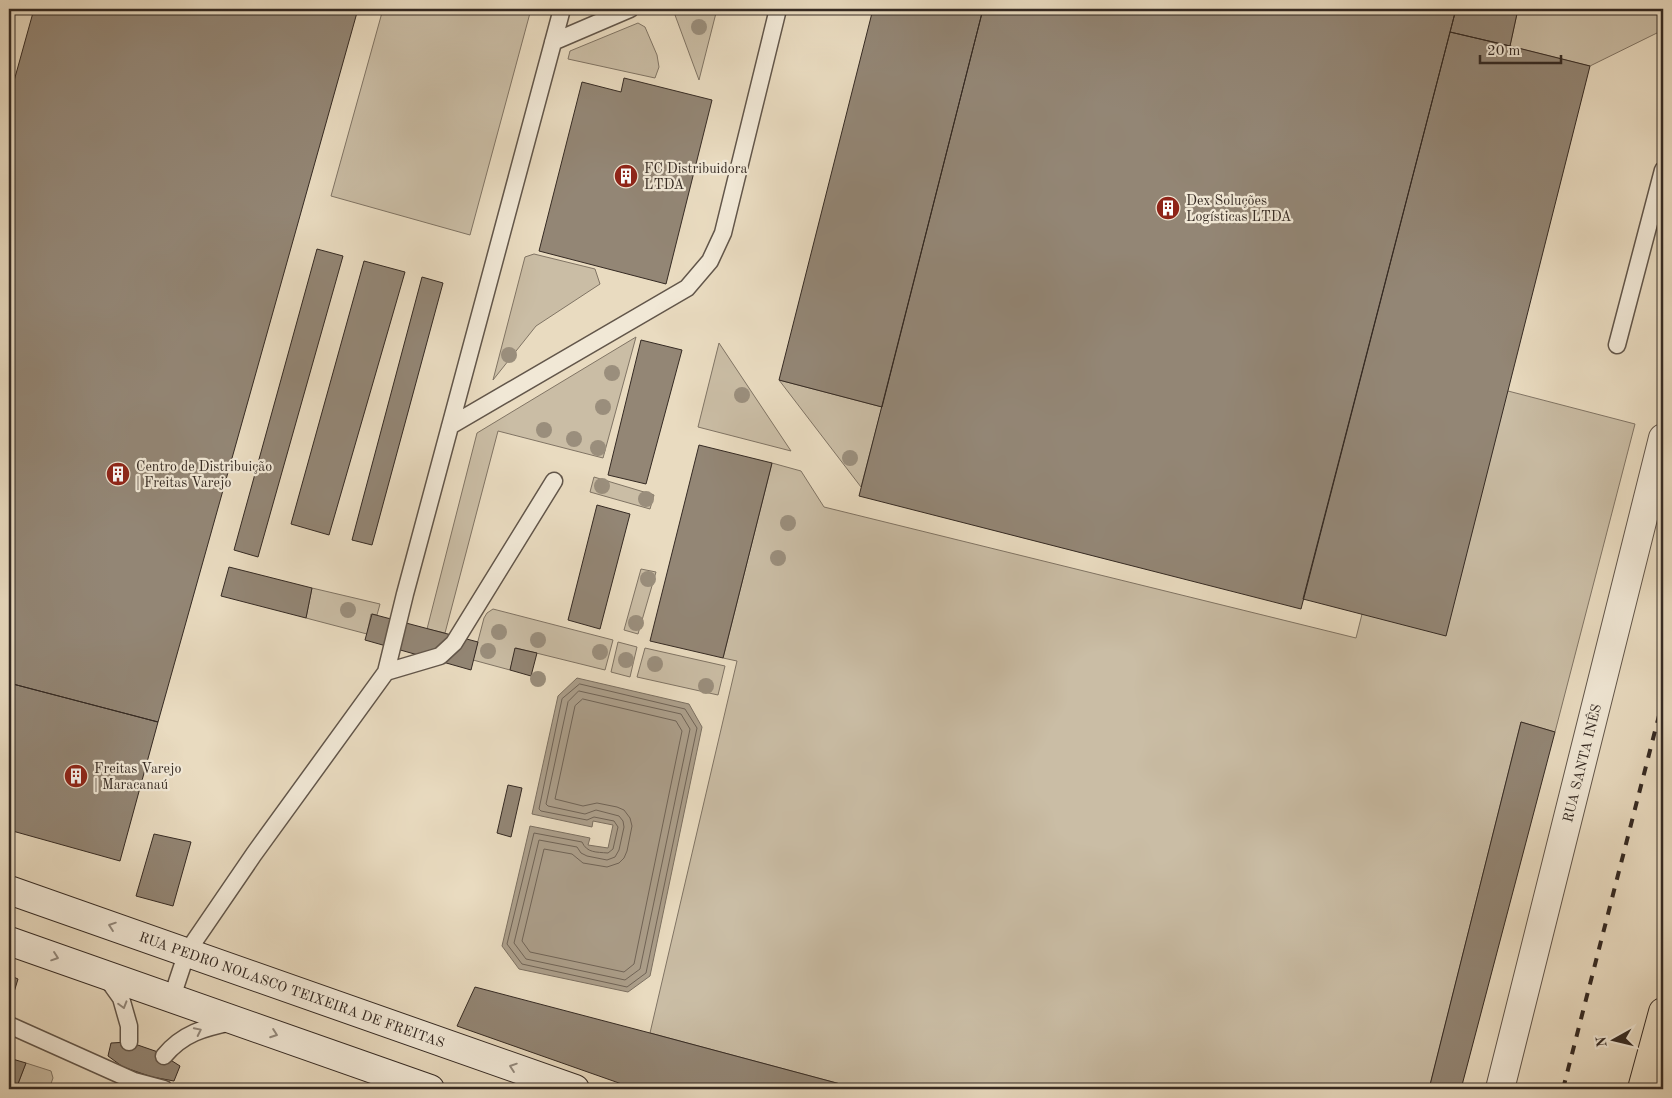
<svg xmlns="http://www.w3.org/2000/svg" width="1672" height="1098" font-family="'Old Standard TT',serif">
  <rect width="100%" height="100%" fill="#e9dbc0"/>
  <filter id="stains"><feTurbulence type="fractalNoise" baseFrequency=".004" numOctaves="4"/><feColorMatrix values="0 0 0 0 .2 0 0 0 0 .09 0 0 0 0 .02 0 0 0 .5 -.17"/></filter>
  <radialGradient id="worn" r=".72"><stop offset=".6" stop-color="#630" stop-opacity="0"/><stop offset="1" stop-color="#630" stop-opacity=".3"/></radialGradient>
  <path fill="#cabda5" stroke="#807464" d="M383 9H515L530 13 470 235 331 196Z
    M674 9H717L699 80 675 15Z
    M1518 9H1663V30L1590 66 1510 46Z
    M638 23 645 27 657 55 659 67 655 78 568 59 570 51Z
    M534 254 595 269 600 284 536 326 493 380 525 257Z
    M636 337 603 458 498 431 445 633 427 629 477 433Z
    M719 343 791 451 698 427Z
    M779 380 882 407 861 487Z
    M1508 391 1635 424 1555 732 1521 722 1429 1089H859L650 1033 737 661 723 658 772 463 801 471 824 507 1356 638 1362 614Z
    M594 477 654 495 650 509 590 492Z
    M641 569 656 572 638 634 624 630Z
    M312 588 380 604 377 615 371 614 367 634 306 618Z
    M493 609 613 640 605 670 516 648 510 670 473 660 484 618 487 613Z
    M618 642 637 647 630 677 611 672Z
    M645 648 725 666 718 695 637 677Z
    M26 1063 51 1071 53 1078 49 1089H16Z"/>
  <path fill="#ac9f8b" stroke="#7c7061" d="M577 678 689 704 702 727 650 976 628 992 519 969 502 946 530 826 590 838 588 845 608 848 613 825 593 821 592 827 532 814 558 696Z"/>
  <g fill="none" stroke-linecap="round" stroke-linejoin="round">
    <path stroke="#706457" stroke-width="1" d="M580 684 685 709 697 728 646 973 627 987 522 964 507 944 534 833 582 842C587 853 596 852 608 853L613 849 618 827 614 821 594 817 587 820 541 811 539 809 562 699Z
      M579 691 681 714 690 729 640 969 625 980 526 959 514 943 539 840 577 847 581 853 587 856 607 860 615 857 619 850 624 827 623 821 619 816 596 810 585 814 548 806 546 804 568 702Z
      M583 699 676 721 682 731 634 964 624 972 530 952 522 941 544 849 572 854 583 863 607 867 619 863 624 858 627 851 632 826 630 818 624 810 617 807 597 803 583 806 555 799 575 706Z"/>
  </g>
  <path fill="#938675" stroke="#352a23" d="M34 9H358L158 722 9 683V99Z
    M873 9H983L882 407 779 380Z
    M983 9H1456L1301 609 859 496Z
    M1456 9H1518L1510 46 1450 32Z
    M1450 32 1510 46 1590 66 1446 636 1303 599Z
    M624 78 712 100 666 284 539 251 582 82 621 92Z
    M317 249 343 256 258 557 234 550Z
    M364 261 405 272 329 535 291 524Z
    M422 277 443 283 372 545 352 540Z
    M641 340 682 350 646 484 608 475Z
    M699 445 772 463 723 658 650 641Z
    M597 505 630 514 600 629 568 620Z
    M229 567 312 588 306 618 221 596Z
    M372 614 478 642 471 670 365 640Z
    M515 648 537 653 531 676 510 670Z
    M9 683 158 722 120 861 9 830Z
    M1521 722 1555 732 1461 1089H1429Z
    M508 785 522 788 511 837 497 833Z
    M154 834 191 842 173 906 136 896Z
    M9 975 18 979 11 1002 9 1001Z
    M475 987 650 1033 859 1089H636L457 1026Z
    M129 1042 158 1052 180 1066 174 1081 152 1077 123 1067 108 1056 111 1043Z
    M9 1058 26 1063 16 1089H9Z"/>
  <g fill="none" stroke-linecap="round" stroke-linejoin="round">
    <g stroke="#62564a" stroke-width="19">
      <path id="service" d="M553 42 630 9
        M1617 345 1663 170
        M450 426 687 288 710 261 723 233 778 9
        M386 672 440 656 454 643 554 481
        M106 977 121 998 129 1026V1042
        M172 997 187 952 254 854 386 672 405 594 562 9
        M9 1025 134 1081 164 1089
        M164 1056C183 1033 204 1028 232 1022"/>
    </g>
    <g stroke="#62564a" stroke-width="30">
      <g id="minor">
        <path id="s1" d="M1500 1089 1663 438"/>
      </g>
    </g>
    <g stroke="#352a23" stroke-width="30">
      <g id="secondary">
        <path id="s2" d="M9 890 575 1089"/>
        <path d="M9 941 430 1089"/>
      </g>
    </g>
    <g stroke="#352a23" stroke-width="30">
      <path id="trunk" d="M1642 1089 1663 1012"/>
    </g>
    <use href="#service" stroke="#f1e8d6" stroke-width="16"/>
    <use href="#minor" stroke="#f1e8d6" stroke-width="28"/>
    <use href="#secondary" stroke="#f1e8d6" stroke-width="28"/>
    <use href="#trunk" stroke="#e9dbc0" stroke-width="28"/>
    <path stroke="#352a23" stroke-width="4" stroke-dasharray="9 9" stroke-linecap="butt" d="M1563 1089 1663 700"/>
  </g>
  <g fill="#9a8e7c">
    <circle cx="699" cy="27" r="8"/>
    <circle cx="509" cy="355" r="8"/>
    <circle cx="612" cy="373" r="8"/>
    <circle cx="742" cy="395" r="8"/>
    <circle cx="603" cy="407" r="8"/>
    <circle cx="544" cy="430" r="8"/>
    <circle cx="574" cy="439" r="8"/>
    <circle cx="598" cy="448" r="8"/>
    <circle cx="850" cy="458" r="8"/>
    <circle cx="602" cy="486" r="8"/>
    <circle cx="646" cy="499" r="8"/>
    <circle cx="788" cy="523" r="8"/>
    <circle cx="778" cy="558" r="8"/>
    <circle cx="648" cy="579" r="8"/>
    <circle cx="348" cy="610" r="8"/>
    <circle cx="636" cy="623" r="8"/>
    <circle cx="499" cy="632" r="8"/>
    <circle cx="538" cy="640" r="8"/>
    <circle cx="488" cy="651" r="8"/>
    <circle cx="600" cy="652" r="8"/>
    <circle cx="626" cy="660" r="8"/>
    <circle cx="655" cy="664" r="8"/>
    <circle cx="538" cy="679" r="8"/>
    <circle cx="706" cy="686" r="8"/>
  </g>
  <defs><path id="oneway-chevron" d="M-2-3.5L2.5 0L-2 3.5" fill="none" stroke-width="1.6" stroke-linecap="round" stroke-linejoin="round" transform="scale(1.25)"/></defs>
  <g stroke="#93897c">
    <use href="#oneway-chevron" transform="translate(112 926) rotate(-161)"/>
    <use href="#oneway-chevron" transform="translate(55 957) rotate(19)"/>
    <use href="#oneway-chevron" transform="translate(123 1005) rotate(74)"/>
    <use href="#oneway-chevron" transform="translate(198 1031) rotate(-26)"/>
    <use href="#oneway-chevron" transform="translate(274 1034) rotate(20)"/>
    <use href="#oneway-chevron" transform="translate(513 1067) rotate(-161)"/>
  </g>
  <defs>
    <g id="building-disc" transform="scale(1.25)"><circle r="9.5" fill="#8f2418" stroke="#f1e8d6"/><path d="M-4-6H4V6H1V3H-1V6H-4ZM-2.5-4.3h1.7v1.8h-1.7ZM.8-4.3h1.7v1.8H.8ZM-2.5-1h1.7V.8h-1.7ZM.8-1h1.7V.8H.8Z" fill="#fff"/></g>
  </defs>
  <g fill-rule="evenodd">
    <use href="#building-disc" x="626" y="176"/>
    <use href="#building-disc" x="1168" y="208"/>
    <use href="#building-disc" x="118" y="474"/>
    <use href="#building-disc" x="76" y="776"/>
  </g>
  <g text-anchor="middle" stroke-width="4.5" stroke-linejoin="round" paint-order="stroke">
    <g font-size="14" fill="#352a23" stroke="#f1e8d6" text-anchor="start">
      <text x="644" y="173">FC Distribuidora<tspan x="644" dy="16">LTDA</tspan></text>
      <text x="1186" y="205">Dex Soluções<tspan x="1186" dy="16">Logísticas LTDA</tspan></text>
      <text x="136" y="471">Centro de Distribuição<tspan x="136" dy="16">| Freitas Varejo</tspan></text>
      <text x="94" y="773">Freitas Varejo<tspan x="94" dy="16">| Maracanaú</tspan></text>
    </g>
    <g font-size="14" fill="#352a23" stroke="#f1e8d6">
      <text dy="5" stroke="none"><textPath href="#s1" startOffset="336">RUA SANTA INÊS</textPath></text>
      <text dy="5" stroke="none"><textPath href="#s2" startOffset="300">RUA PEDRO NOLASCO TEIXEIRA DE FREITAS</textPath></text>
    </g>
  </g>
  <rect width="1672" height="1098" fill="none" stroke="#e9dbc0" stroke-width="30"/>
  <rect x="10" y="10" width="1652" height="1078" fill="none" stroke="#352a23" stroke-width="2.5"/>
  <rect x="15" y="15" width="1642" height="1068" fill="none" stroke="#352a23"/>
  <g transform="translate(1614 1040) rotate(262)" stroke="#f1e8d6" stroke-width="4" paint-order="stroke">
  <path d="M0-4L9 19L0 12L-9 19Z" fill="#352a23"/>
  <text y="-8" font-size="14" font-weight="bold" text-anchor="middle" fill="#352a23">N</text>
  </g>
  <path d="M1480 55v8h81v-8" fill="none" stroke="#352a23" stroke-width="2.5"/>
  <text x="1487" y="55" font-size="15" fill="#352a23" stroke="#f1e8d6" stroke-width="4" paint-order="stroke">20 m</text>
  <rect width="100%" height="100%" filter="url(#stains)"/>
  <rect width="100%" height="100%" fill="url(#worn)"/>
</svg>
